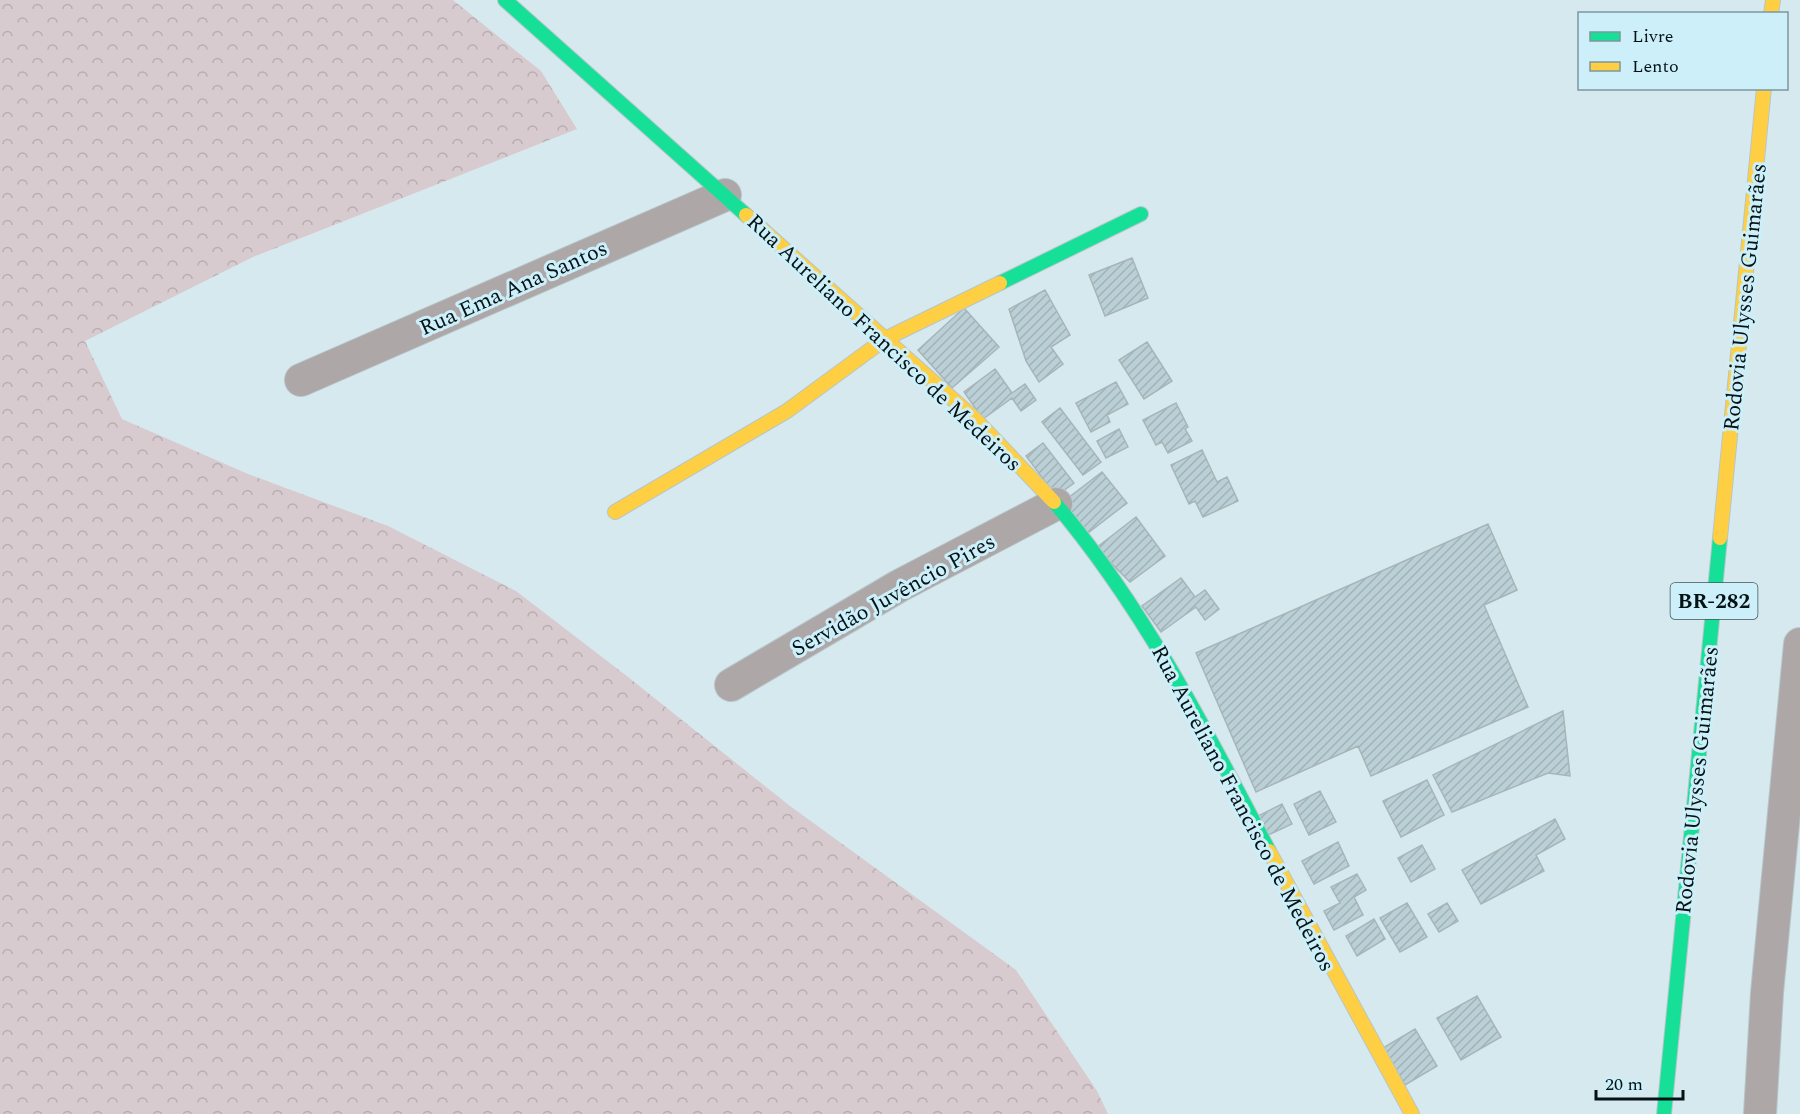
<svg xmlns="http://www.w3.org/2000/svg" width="1800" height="1114" font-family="Spectral,serif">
  <defs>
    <pattern id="forest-crowns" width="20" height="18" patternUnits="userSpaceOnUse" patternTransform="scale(1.5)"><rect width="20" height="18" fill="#d8cbcf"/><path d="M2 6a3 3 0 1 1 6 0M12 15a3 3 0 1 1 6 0" fill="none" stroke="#b8adb1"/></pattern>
    <pattern id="building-hatch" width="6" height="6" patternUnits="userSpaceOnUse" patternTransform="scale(1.5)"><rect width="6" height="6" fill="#bbd0d6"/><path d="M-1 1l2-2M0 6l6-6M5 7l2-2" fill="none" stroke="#9fb2b7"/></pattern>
  </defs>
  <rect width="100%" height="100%" fill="#d6e9ee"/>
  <path fill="url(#forest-crowns)" d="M0 0H453L541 71 577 129 253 257 85 341 122 419 248 474 388 526 516 591 628 677 790 806 1016 970 1097 1091 1108 1114H0Z"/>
  <path fill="url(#building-hatch)" stroke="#a7b5b9" stroke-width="1.5" d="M1132 258 1148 298 1105 316 1089 275Z
    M1045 290 1070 335 1051 347 1063 364 1039 382 1026 361 1009 309Z
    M964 308 999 347 952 388 918 350Z
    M1147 342 1172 381 1144 399 1119 360Z
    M995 369 1012 393 1025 384 1036 400 1021 411 1012 398 983 419 964 392Z
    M1116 382 1128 404 1107 415 1110 422 1091 432 1076 403Z
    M1176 403 1188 427 1185 429 1192 441 1168 453 1162 442 1156 445 1143 420Z
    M1060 408 1101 462 1083 475 1042 422Z
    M1119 429 1128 447 1106 458 1097 441Z
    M1043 443 1074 483 1056 496 1026 456Z
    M1202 450 1217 482 1227 477 1238 501 1203 517 1195 501 1189 504 1171 465Z
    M1102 472 1127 503 1088 533 1063 502Z
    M1136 517 1165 556 1130 582 1096 548Z
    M1488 524 1517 590 1484 605 1528 707 1371 776 1358 746 1256 792 1196 653Z
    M1181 578 1195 597 1205 590 1219 609 1205 620 1196 607 1161 632 1142 606Z
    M1563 711 1570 776 1548 773 1452 812 1433 775Z
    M1427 780 1444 815 1401 837 1383 801Z
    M1320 791 1336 822 1309 835 1294 804Z
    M1282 804 1292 824 1266 836 1256 817Z
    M1555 819 1565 839 1536 855 1544 871 1481 904 1462 870Z
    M1338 842 1349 866 1314 884 1302 861Z
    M1422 845 1435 869 1411 882 1398 858Z
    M1357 874 1366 890 1354 897 1363 915 1334 930 1324 911 1340 903 1331 887Z
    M1407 903 1427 937 1400 952 1380 918Z
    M1447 903 1458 921 1439 932 1428 914Z
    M1374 919 1385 939 1357 956 1346 936Z
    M1477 996 1501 1037 1461 1060 1437 1018Z
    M1415 1029 1437 1066 1405 1085 1383 1048Z"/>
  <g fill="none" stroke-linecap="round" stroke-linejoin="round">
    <g stroke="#b7c6ca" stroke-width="34">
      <path id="street" d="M301 380 725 195
        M731 685 899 586 1056 504
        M1760 1114 1767 993 1800 644"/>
    </g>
    <g stroke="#b7c6ca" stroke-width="16">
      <path id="fast" d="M505 0 746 215
        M1000 283 1141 214
        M1054 502C1142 605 1207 732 1269 851
        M1664 1114 1720 538"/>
    </g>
    <g stroke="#b7c6ca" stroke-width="16">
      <path id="slow" d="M1771 14 1773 0
        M746 215 975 419 1054 502
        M615 512 787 411 885 339 1000 283
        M1720 538 1764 88
        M1269 851 1412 1114"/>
    </g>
    <use href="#street" stroke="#ada7a8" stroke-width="32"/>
    <use href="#fast" stroke="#16e098" stroke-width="14"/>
    <use href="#slow" stroke="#ffcf43" stroke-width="14"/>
  </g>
  <g text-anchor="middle" stroke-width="6" stroke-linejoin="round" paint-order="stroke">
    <rect fill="#cceff9" stroke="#41555a" stroke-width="1.5" x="1670.5" y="583" width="87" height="36" rx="4.5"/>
    <g font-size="21" font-weight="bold" fill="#061316">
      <text x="1714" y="608">BR-282</text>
    </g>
    <g font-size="22" fill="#061316" stroke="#cceff9">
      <text transform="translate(513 287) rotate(-24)" y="8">Rua Ema Ana Santos</text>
      <text transform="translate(1744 297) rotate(-84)" y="8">Rodovia Ulysses Guimarães</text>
      <text transform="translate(885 342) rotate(43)" y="8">Rua Aureliano Francisco de Medeiros</text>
      <text transform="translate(893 594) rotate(-29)" y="8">Servidão Juvêncio Pires</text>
      <text transform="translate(1696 780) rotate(-84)" y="8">Rodovia Ulysses Guimarães</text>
      <text transform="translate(1244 808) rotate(62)" y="8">Rua Aureliano Francisco de Medeiros</text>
    </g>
  </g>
  <rect x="1578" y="12" width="210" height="78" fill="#cceff9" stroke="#7d979e" stroke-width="1.5"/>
  <rect x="1590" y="32" width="30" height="9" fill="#16e098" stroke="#7d979e" stroke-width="1.5"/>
  <text x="1632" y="42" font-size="18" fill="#061316">Livre</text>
  <rect x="1590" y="62" width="30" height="9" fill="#ffcf43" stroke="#7d979e" stroke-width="1.5"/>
  <text x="1632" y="72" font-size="18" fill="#061316">Lento</text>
  <path d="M1596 1090v9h87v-9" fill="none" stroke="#061316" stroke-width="3"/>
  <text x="1605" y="1090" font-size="18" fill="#061316" stroke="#cceff9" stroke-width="4.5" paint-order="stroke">20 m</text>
</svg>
